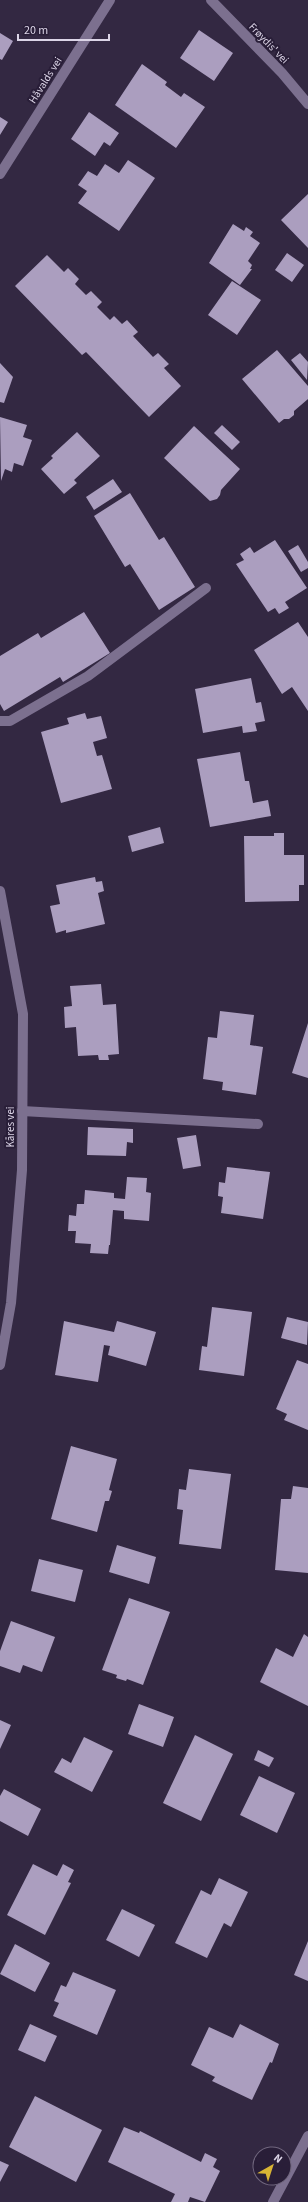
<svg xmlns="http://www.w3.org/2000/svg" width="308" height="2202" font-family="'Source Sans 3',sans-serif">
  <rect width="100%" height="100%" fill="#332842"/>
  <path fill="#ab9ebf" d="M199 30 233 53 214 81 180 58Z
    M0 33 13 41 2 60 0 59Z
    M142 64 167 82 165 85 181 97 184 93 205 107 176 148 115 105Z
    M89 112 119 133 110 146 104 142 95 156 71 139Z
    M0 117 8 122 0 135Z
    M128 160 155 178 119 231 78 203 87 191 78 185 88 171 97 176 105 164 119 173Z
    M308 194V248L281 220Z
    M233 224 244 231 246 227 253 232 250 236 260 243 248 261 252 265 250 269H252L240 285 209 263Z
    M287 253 304 265 292 282 275 270Z
    M47 255 64 272 68 268 79 279 75 284 86 295 91 291 102 302 97 307 110 320 114 316 122 324 127 320 138 332 133 336 153 357 158 353 169 364 164 368 181 386 149 417 86 352 82 355 15 286Z
    M232 281 261 300 237 335 208 315Z
    M277 350 308 386V399L294 411V415L289 419H284L279 423 242 379Z
    M300 353 308 362 307 380 291 360Z
    M0 363 13 377 4 403 0 402Z
    M0 417 27 425 23 437 32 440 23 466 14 463 12 472 5 469 1 481Z
    M222 425 240 442 232 450 214 433Z
    M194 426 240 469 221 490 220 495 217 499 210 501 164 458Z
    M77 432 100 456 74 480 77 483 64 494 41 469 53 458 51 456Z
    M113 479 122 492 94 510 86 497Z
    M130 493 159 540 164 537 195 587 159 610 130 564 125 567 94 516Z
    M275 540 307 588 285 602 289 608 279 614 275 608 268 612 236 564 244 560 240 554 250 547 254 553Z
    M298 545 308 562V568L301 572 288 551Z
    M84 612 110 653 63 682 60 677 4 711 0 704V656L38 633 41 638Z
    M298 622 308 637V711L292 687 282 694 254 650Z
    M251 678 256 703 261 702 265 721 255 723 257 731 243 733 242 726 203 733 195 689Z
    M85 713 87 719 101 716 107 738 93 742 97 756 102 755 112 789 61 803 41 732 69 724 67 718Z
    M240 752 245 781H249L253 803 268 800 271 816 210 827 197 759Z
    M160 827 164 843 132 852 128 836Z
    M274 833H284V855H304V885H299V901L245 902 244 836H274Z
    M95 877 96 882 102 881 104 891 98 893 105 924 66 933V930L56 933 50 906 60 904 56 885Z
    M101 984 103 1005 116 1004 119 1054 108 1055 109 1060H99L98 1055 78 1056 76 1027 65 1028 64 1007 72 1006 70 986Z
    M220 1011 254 1015 250 1045 263 1047 256 1095 222 1090 223 1082 203 1079 208 1037 217 1038Z
    M308 1023V1078L292 1073Z
    M88 1127 133 1129V1143L127 1142 126 1156 87 1155Z
    M196 1135 201 1166 183 1169 177 1138Z
    M227 1167 270 1172 263 1219 221 1213 223 1197 218 1196 219 1182 225 1183Z
    M127 1177 147 1178 146 1192 151 1193 149 1221 124 1219V1211L113 1210 110 1245H109L108 1254 90 1253 91 1244 75 1243 76 1231H68L69 1215 76 1216 77 1204H84L85 1190 114 1193V1198L125 1199Z
    M212 1307 252 1312 244 1376 199 1370 202 1346 207 1347Z
    M287 1317 308 1322 307 1345 281 1338Z
    M64 1321 114 1332 117 1321 156 1332 146 1366 108 1355 110 1346 104 1345 98 1382 55 1375Z
    M297 1360 308 1364V1430L284 1420 287 1414 276 1409Z
    M71 1446 117 1459 109 1490 112 1491 109 1501H105L97 1532 51 1519Z
    M189 1469 231 1474 221 1549 179 1544 183 1510 177 1509 179 1489 186 1490Z
    M293 1486 308 1488V1573L275 1570 281 1499H291Z
    M117 1545 156 1557 149 1584 109 1572Z
    M39 1559 83 1570 75 1602 31 1591Z
    M129 1598 170 1612 143 1685 127 1679 126 1681 116 1678 117 1675 102 1670Z
    M11 1621 55 1637 42 1672 23 1665 20 1673 0 1666V1651Z
    M304 1634 308 1637V1706L260 1682 276 1648 293 1657Z
    M139 1704 174 1717 163 1747 128 1734Z
    M0 1720 11 1725 0 1749Z
    M195 1735 233 1754 201 1821 163 1803Z
    M84 1737 113 1751 92 1792 54 1772 62 1758 71 1763Z
    M258 1750 274 1758 269 1767 254 1760Z
    M259 1776 295 1793 277 1833 240 1815Z
    M4 1789 41 1809 28 1836 0 1821V1796Z
    M33 1864 57 1876 63 1864 74 1870 68 1882 71 1883 45 1935 7 1915Z
    M219 1878 248 1892 231 1927 224 1923 207 1958 175 1943 201 1890 211 1895Z
    M122 1909 155 1925 139 1957 106 1940Z
    M308 1941V1981L294 1975Z
    M15 1944 50 1963 35 1992 0 1974Z
    M73 1972 116 1990 97 2035 53 2016 59 2003 54 2001 61 1985 66 1987Z
    M30 2024 57 2036 45 2062 18 2050Z
    M240 2024 279 2044 272 2063 270 2062 252 2100 212 2081 215 2077 191 2065 209 2027 233 2038Z
    M35 2096 102 2130 76 2182 9 2147Z
    M124 2127 139 2133 140 2131 201 2162 205 2153 217 2159 213 2167 220 2171 205 2202 190 2197 188 2202H171L175 2194 108 2162Z
    M0 2161 9 2165 0 2182Z"/>
  <g fill="none" stroke-linecap="round" stroke-linejoin="round">
    <path stroke="#7c708f" stroke-width="10" d="M0 721H10L88 676 206 588
      M22 1111 258 1124"/>
    <path stroke="#7c708f" stroke-width="10" d="M211 0 282 73 308 104
      M0 174 110 0
      M0 891 23 1014 22 1170 11 1303 0 1365
      M273 2202 308 2136"/>
  </g>
  <g text-anchor="middle" stroke-width="4" stroke-linejoin="round" paint-order="stroke">
    <g font-size="11" fill="#dcd5e7" stroke="#291e38">
      <text transform="translate(269 43) rotate(46)" y="4">Frøydis' vei</text>
      <text transform="translate(45 80) rotate(-58)" y="4">Håvalds vei</text>
      <text transform="translate(10 1127) rotate(-90)" y="4">Kåres vei</text>
    </g>
  </g>
  <g transform="translate(272 2166) rotate(39)"><circle r="19" fill="#291e38" stroke="#71677e"/>
  <path d="M0-3L7 15L0 10L-7 15Z" fill="#d8b434"/>
  <text y="-6" font-size="11" font-weight="bold" text-anchor="middle" fill="#dcd5e7">N</text>
  </g>
  <path d="M18 34v6h91v-6" fill="none" stroke="#dcd5e7" stroke-width="2"/>
  <text x="24" y="34" font-size="12" fill="#dcd5e7" stroke="#291e38" stroke-width="3" paint-order="stroke">20 m</text>
</svg>
